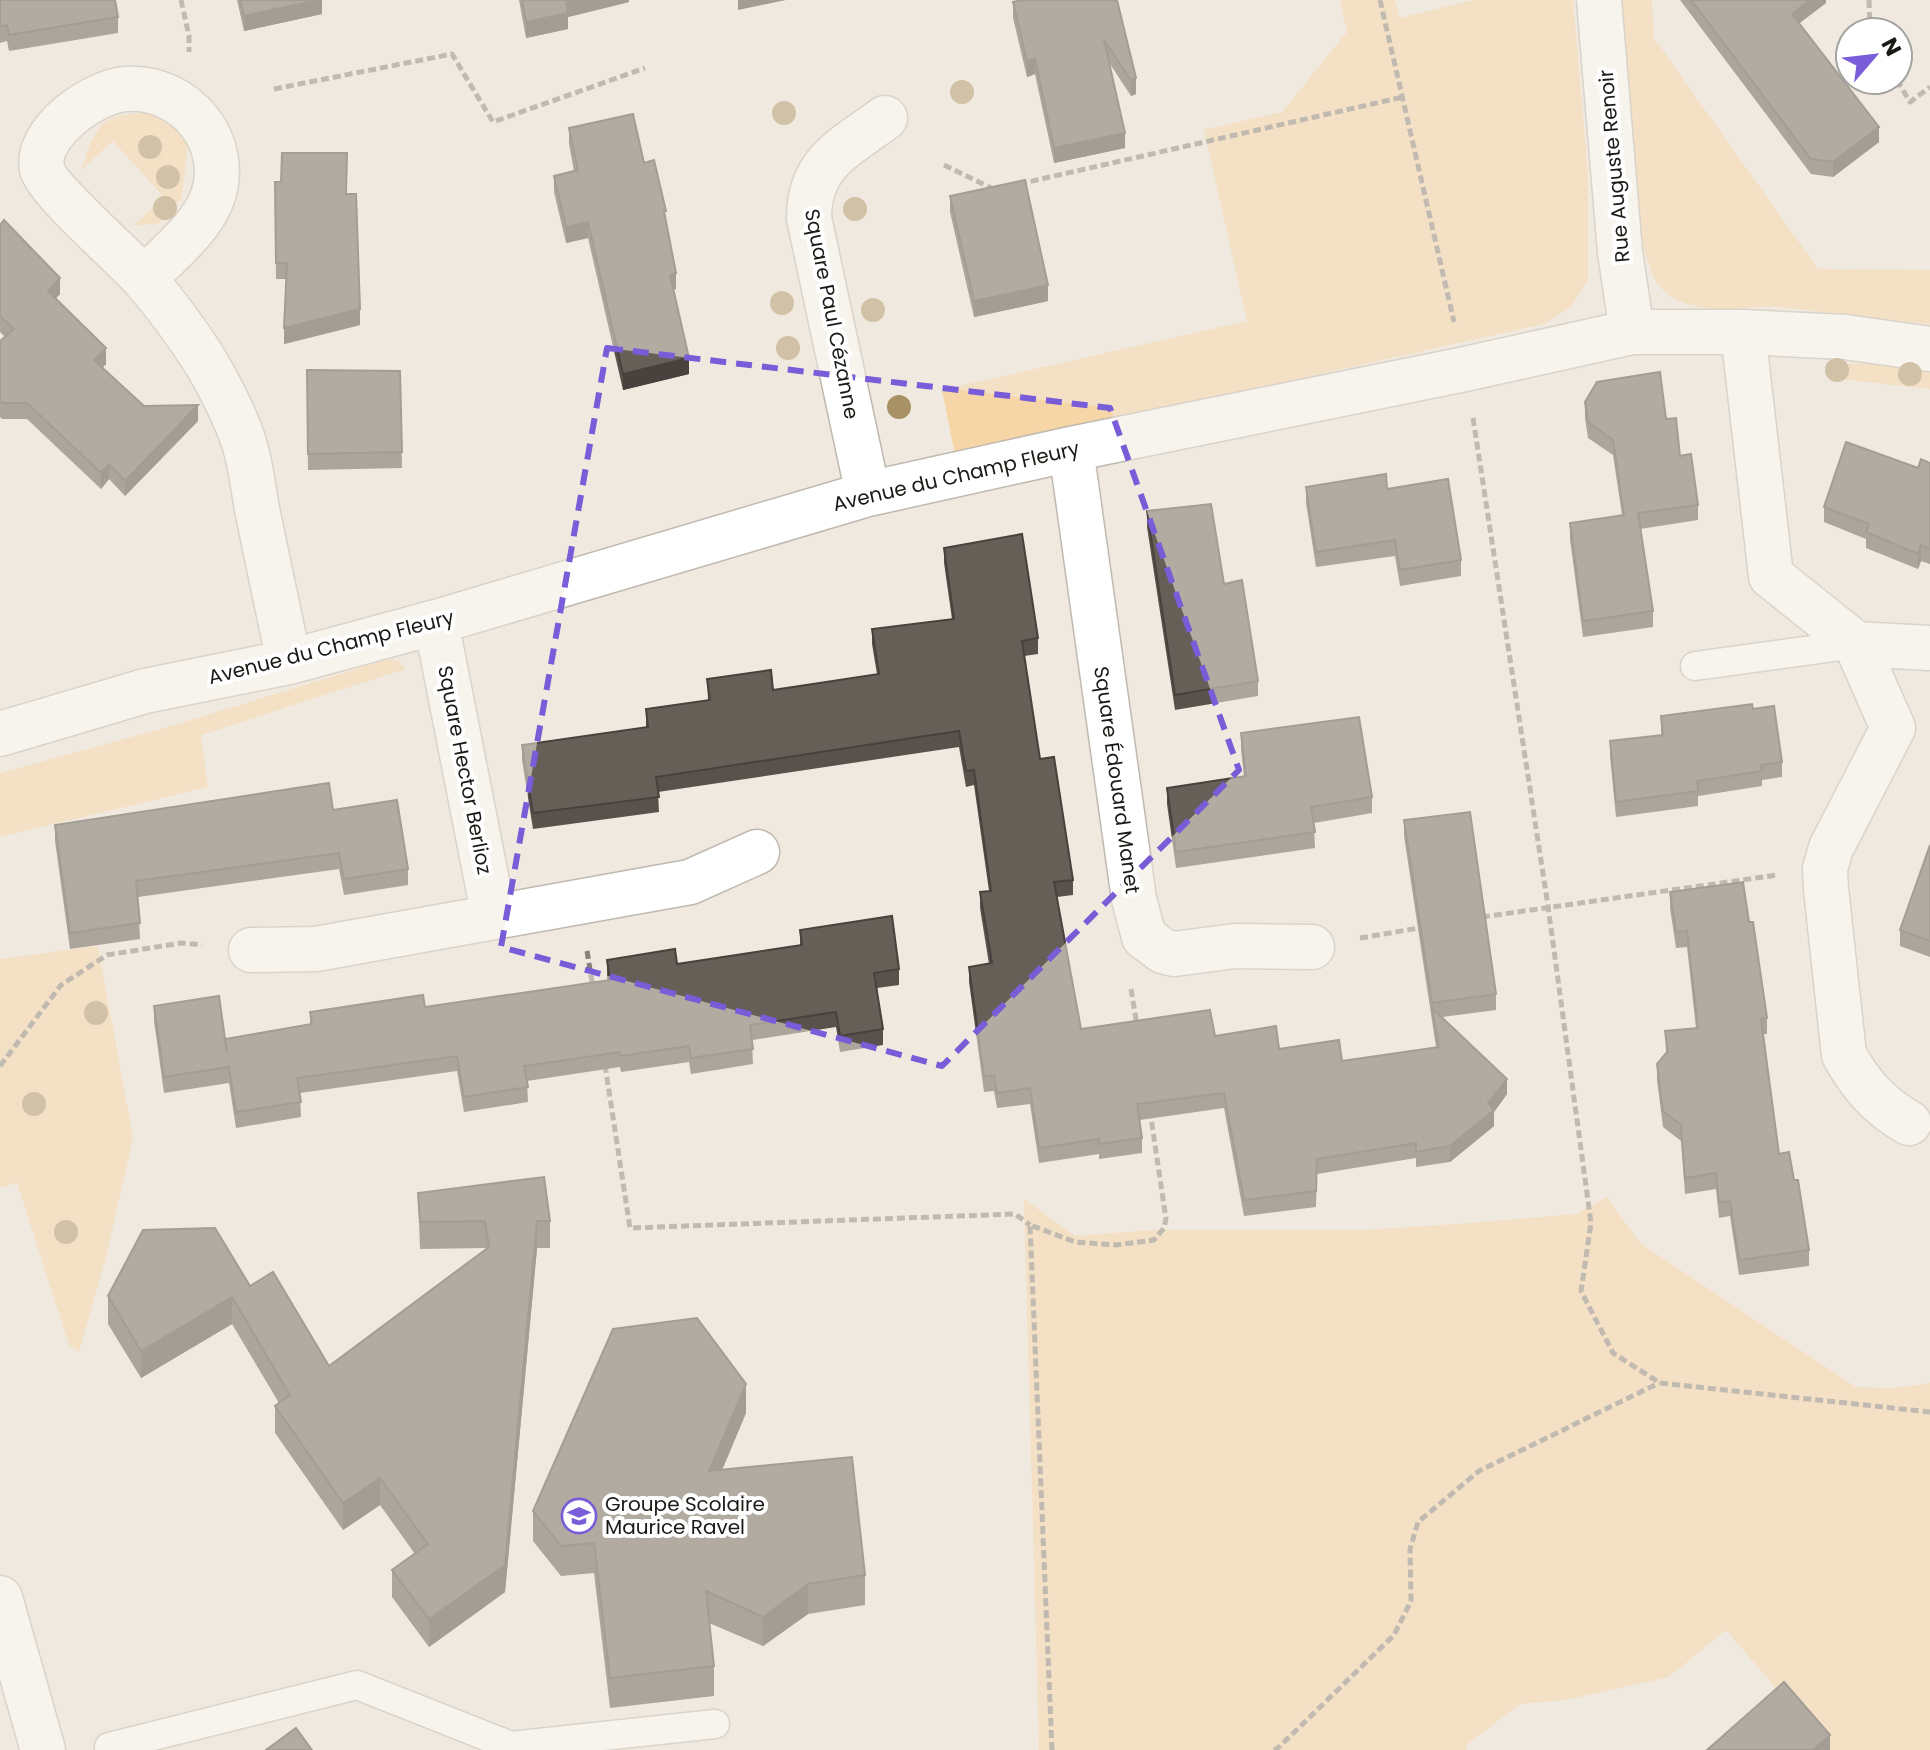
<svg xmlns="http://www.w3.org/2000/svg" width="1930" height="1750" font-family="Poppins,sans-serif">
  <rect width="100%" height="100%" fill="#f0e9df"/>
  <path fill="#f6d5a7" d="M1340 0H1395L1400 18 1473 0H1573L1588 173V281L1571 307 1544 324 955 455 942 390 1247 321 1204 130 1282 112 1347 32Z
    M1622 0H1652L1654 38 1818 269 1930 270V324C1879 320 1829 312 1778 307 1754 305 1728 312 1704 308 1690 306 1670 299 1661 288 1638 262 1635 181 1631 146 1626 108 1610 34 1622 0Z
    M158 112 188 142 182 198 158 224 134 225 164 197 113 141 82 169C98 116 105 115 158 112Z
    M1906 363 1930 366V389L1830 378 1832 364Z
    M389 659 399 661 405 669 201 735 208 787 0 837V773L168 727Z
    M98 946 133 1138 106 1257 79 1352 69 1345 17 1183 0 1188V959Z
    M1607 1197 1640 1243 1856 1387 1893 1388 1930 1383V1750H1829L1726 1630 1669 1677 1566 1700 1520 1704 1468 1744 1466 1750H1039L1024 1199 1075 1236 1151 1230H1365L1471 1223 1576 1214Z"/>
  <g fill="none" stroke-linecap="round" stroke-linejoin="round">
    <g stroke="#bfb9b0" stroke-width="31">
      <path id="service" d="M1695 666 1856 644
        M109 1747 357 1685 511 1746 715 1724"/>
    </g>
    <g stroke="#bfb9b0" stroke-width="47">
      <path id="minor" d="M1599 0 1620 252 1632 332
        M144 279C165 257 200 229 211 201 234 144 186 85 126 89 94 91 35 132 42 169 47 190 125 257 144 279 166 304 187 333 205 361 219 385 233 411 242 437 251 461 253 489 258 514 268 563 279 613 289 662
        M1743 332 1771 576 1856 644 1930 648
        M1071 449 1134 899 1144 937 1163 951 1174 954 1235 946 1312 947
        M868 494 809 218C809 162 845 148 885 118
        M436 622 494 917
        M1856 644 1893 728 1831 848 1825 869 1826 889 1844 1055C1861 1085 1879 1106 1909 1123
        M0 734 145 691 289 662 436 622 868 494 1071 449 1465 369 1632 332H1743L1845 337 1930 349
        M251 950 316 949 690 882 757 852
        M0 1598 43 1750"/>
    </g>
    <path stroke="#86827b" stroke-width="5" stroke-dasharray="8 4" stroke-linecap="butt" d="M181 0 189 36V52
      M1380 0 1454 322
      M1869 0 1870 32
      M1897 80 1910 102 1930 87
      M274 89 452 54 493 122 645 68
      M944 165 993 189
      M1019 184 1403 97
      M1473 418 1548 906 1591 1223 1581 1291 1613 1353 1660 1383 1930 1412
      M1482 917 1777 875
      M1360 938 1425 927
      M587 951 593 988
      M1131 989 1137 1026
      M605 1065 630 1228 1015 1214 1030 1225
      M0 1066 61 985 107 955 181 943 202 945
      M1052 1750 1030 1225 1075 1242 1116 1245 1154 1240 1164 1228 1166 1219 1150 1111
      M1274 1750 1278 1748 1394 1635 1411 1601 1410 1549 1418 1522 1479 1471 1659 1383"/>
    <use href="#service" stroke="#fff" stroke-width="28"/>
    <use href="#minor" stroke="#fff" stroke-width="44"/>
  </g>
  <g fill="#a89164">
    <circle cx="962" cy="92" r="12"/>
    <circle cx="784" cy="113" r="12"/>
    <circle cx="150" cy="147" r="12"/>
    <circle cx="168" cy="177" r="12"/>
    <circle cx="165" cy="208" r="12"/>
    <circle cx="855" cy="209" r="12"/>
    <circle cx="782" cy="303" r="12"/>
    <circle cx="873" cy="310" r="12"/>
    <circle cx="788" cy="348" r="12"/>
    <circle cx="1837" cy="370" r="12"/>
    <circle cx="1910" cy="374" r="12"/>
    <circle cx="899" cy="407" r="12"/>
    <circle cx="96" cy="1013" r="12"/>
    <circle cx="34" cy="1104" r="12"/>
    <circle cx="66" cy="1232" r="12"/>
  </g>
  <path fill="#57524b" d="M0 0 118 17V33L9 51 7 41 0 43Z
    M237 0H322V14L244 31Z
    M519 0H629V2L568 17V29L526 38Z
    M1117 0 1136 94 1131 96 1110 64 1125 148 1054 163 1035 74 1027 77 1013 18V2Z
    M1680 0H1826V3L1799 23 1879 142 1833 177 1811 174Z
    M569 128 644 163 666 221 676 289 673 290 689 374 623 390 588 238 566 243 554 192V176L574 171 569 144Z
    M275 182 346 194 360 325 284 344 287 279H276Z
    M950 196 1048 301 974 317 950 212Z
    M0 225 60 294 55 299 106 364 102 368 144 406 198 421 125 496 109 479 101 489 27 419H2L0 417V341L5 337 0 332Z
    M307 370 400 371 402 468 308 470Z
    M1585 402 1666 419 1698 505V520L1640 529 1653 611V627L1583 637 1570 539V523L1622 515 1613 455 1588 438 1585 418Z
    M1930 463V564L1921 561 1918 569 1866 548V539L1824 522V507Z
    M1306 487 1387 489 1461 560V576L1400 586 1395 556 1316 567 1306 503Z
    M1147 511 1224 584 1258 681V696L1175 710 1147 527Z
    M944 548 1038 638V654L1024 656 1040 759 1073 880V895L1057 897 1081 1029 1215 1036 1342 1061 1436 1047 1404 836V820L1496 994V1010L1442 1017 1507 1094 1494 1112V1126L1450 1162 1416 1167V1158L1317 1174 1316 1207 1244 1216 1224 1108 1140 1120 1142 1138V1153L1099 1159V1154L1039 1163 1030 1104 997 1108 994 1091 984 1092 969 982V967L989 964 980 908V892L989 891 974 785 966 787 959 747 658 792 659 812 533 829 522 760V745L646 727V709L708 700 707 679 773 690 877 674 872 644V629L952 619 944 563Z
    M1753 709 1782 762V777L1762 780V786L1698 796V806L1616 817 1610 756V741L1661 735V716Z
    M1241 733 1372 797V813L1314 823 1315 848 1176 868 1167 804V788L1244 777 1241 749Z
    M333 810 408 869V885L344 895 339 869 138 897 140 939 70 949 55 841V825Z
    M1930 845V957L1900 946V930Z
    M1670 892 1749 922 1767 1018V1034H1763L1779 1154 1794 1180 1809 1250V1266L1739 1275 1730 1216 1719 1218 1716 1189 1685 1194 1681 1141 1663 1127 1657 1080V1064L1666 1053 1665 1031 1696 1028 1687 947 1676 948 1670 908Z
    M800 930 899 969V985L877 988 883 1029V1045L840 1052 836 1027 752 1040 753 1064 691 1074 689 1062 621 1072 620 1067 527 1081 528 1102 464 1112 457 1071 300 1093 301 1117 236 1128 229 1083 164 1093 154 1021V1006L225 1040 310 1025V1012L425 1007 607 980V960L677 964 800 946Z
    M418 1193 550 1221V1248H537L505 1592 429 1647 392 1597V1570L415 1554 380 1505 343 1530 275 1433V1406L279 1403 232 1324 141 1378 108 1324V1296L250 1286 329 1366 486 1250 485 1248 420 1249Z
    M746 1413 722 1470 865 1575V1605L808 1614 763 1646 709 1623 714 1666V1696L610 1708 594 1573 561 1576 533 1541V1511Z"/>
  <path fill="#47423d" d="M319 0H322V14L244 31V16Z
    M572 0H629V2L568 17V29L526 38V22L566 1Z
    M738 0H786L738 10Z
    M1810 0H1826V3L1792 29V14Z
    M1035 59V74L1027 77V61Z
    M1136 78V94L1131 96V80Z
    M1879 127V142L1833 177V162Z
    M1125 133V148L1054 163V148Z
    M588 222V238L566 243V227Z
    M676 273V289L670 291V275Z
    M60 278V294L48 307V291Z
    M1048 285V301L974 317V301Z
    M360 309V325L284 344V328Z
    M106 348V364L94 376V360Z
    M689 358V374L623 390V374Z
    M198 405V421L125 496V481Z
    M109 464V479L101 489V473Z
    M1921 545V561L1918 569V554Z
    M1507 1079V1094L1494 1112V1126L1450 1162V1146L1488 1103Z
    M537 1221V1248L505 1592 429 1647V1619Z
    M232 1297V1324L141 1378V1351Z
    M746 1384V1413L709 1501V1471Z
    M380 1478V1505L343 1530V1503Z
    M808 1584V1614L763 1646V1617Z
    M1830 1735V1750H1813Z"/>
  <path fill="#655f57" stroke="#47423d" stroke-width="2" d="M0 0H115L118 17 9 35 7 25 0 27Z
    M240 0H319L244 16Z
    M522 0H572L566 1 568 13 526 22Z
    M1021 0H1117L1136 78 1131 80 1104 40 1125 133 1054 148 1035 59 1027 61 1013 2Z
    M1691 0H1810L1792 14 1879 127 1833 162 1811 159Z
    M633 114 644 163 654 160 666 211H664L676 273 670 275 689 358 623 374 588 222 566 227 554 176 578 170 569 128Z
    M282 153H347L346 194H356L360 309 284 328 287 263H276L275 182H281Z
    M1025 180 1048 285 974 301 950 196Z
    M4 220 60 278 48 291 106 348 94 360 144 406 198 405 125 481 109 464 101 473 27 403H2L0 401V341L14 329 0 316V225Z
    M307 370 400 371 402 452 308 454Z
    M1660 372 1666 419 1676 418 1680 456 1691 454 1698 505 1638 513 1653 611 1583 621 1570 523 1624 515 1613 440 1588 422 1585 402 1597 382Z
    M1846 442 1918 468 1921 459 1930 463V549L1921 545 1918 554 1866 532 1869 524 1824 507Z
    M1386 474 1387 489 1448 479 1461 560 1400 570 1395 540 1316 552 1306 487Z
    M1211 504 1224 584 1242 580 1258 681 1175 695 1147 511Z
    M1022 534 1038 638 1022 641 1040 759 1054 757 1073 880 1054 882 1081 1029 1210 1010 1215 1036 1276 1026 1279 1049 1339 1040 1342 1061 1439 1047 1432 1008 1507 1079 1488 1103 1494 1110 1450 1146 1416 1152V1143L1317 1159 1316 1191 1244 1200 1224 1093 1137 1104 1142 1138 1099 1144V1139L1039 1148 1030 1088 997 1093 994 1076H984L969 967 992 963 980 892 991 891 974 770 966 771 959 731 656 777 659 797 533 813 522 745 648 727 646 709 710 700 707 679 771 670 773 690 879 674 872 629 954 619 944 548Z
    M1752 704 1753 709 1774 706 1782 762 1761 765 1762 771 1697 781 1698 791 1616 802 1610 741 1663 735 1661 716Z
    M1359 717 1372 797 1311 807 1315 832 1176 852 1167 788 1246 776 1241 733Z
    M329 783 333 810 397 800 408 869 344 879 339 853 136 881 140 923 70 933 55 825Z
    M1470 812 1496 994 1432 1003 1404 820Z
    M1930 845V941L1900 930Z
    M1743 882 1749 922H1753L1767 1018 1761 1019 1779 1154 1789 1152 1794 1180H1798L1809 1250 1739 1260 1730 1201 1719 1202 1716 1173 1685 1178 1681 1125 1663 1111 1657 1064 1668 1051 1665 1031 1698 1028 1687 931 1676 932 1670 892Z
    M892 916 899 969 874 973 883 1029 840 1036 836 1012 750 1025 753 1049 691 1058 689 1046 621 1056 620 1052 524 1066 528 1087 464 1097 457 1056 297 1078 301 1102 236 1112 229 1067 164 1077 154 1006 219 996 227 1053 225 1039 312 1024 310 1012 423 995 425 1007 610 980 607 960 675 949 677 964 802 945 800 930Z
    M544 1177 550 1221H537L505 1565 429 1619 392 1570 428 1544 380 1478 343 1503 275 1406 290 1395 232 1297 141 1351 108 1296 143 1230 215 1228 250 1286 273 1272 329 1366 489 1247 485 1221 420 1222 418 1193Z
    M697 1318 746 1384 709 1471 852 1457 865 1575 808 1584 763 1617 706 1591 714 1666 610 1678 594 1543 561 1546 533 1511 613 1329Z
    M1784 1682 1830 1735 1813 1750H1707Z
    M296 1728 312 1750H266Z"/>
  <path d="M0 0H1930V1750H0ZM607 348 1110 408 1239 770 942 1066 501 947Z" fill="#f0e9df" fill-opacity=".55" fill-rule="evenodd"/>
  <path fill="none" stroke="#795cd7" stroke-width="6" stroke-dasharray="16 10" stroke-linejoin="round" d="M607 348 1110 408 1239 770 942 1066 501 947Z"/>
  <defs>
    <g id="school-ring" transform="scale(1.8)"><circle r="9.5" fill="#fff" stroke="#795cd7" stroke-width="1.5"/><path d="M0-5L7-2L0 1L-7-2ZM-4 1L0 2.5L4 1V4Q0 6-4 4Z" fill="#795cd7"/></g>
  </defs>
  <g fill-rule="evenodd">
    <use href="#school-ring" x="579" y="1516"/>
  </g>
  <g text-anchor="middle" stroke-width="8" stroke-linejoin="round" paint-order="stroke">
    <g font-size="20" fill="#1b1915" stroke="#fff">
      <text transform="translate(1614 166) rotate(-95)" y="7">Rue Auguste Renoir</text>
      <text transform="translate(832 314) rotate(79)" y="7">Square Paul Cézanne</text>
      <text transform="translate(956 476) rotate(-13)" y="7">Avenue du Champ Fleury</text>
      <text transform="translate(331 647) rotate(-14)" y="7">Avenue du Champ Fleury</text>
      <text transform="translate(465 770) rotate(79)" y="7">Square Hector Berlioz</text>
      <text transform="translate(1117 780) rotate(82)" y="7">Square Édouard Manet</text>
    </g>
    <g font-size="20" fill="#1b1915" stroke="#fff" text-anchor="start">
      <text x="605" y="1511">Groupe Scolaire<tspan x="605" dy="23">Maurice Ravel</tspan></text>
    </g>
  </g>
  <g transform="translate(1874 56) rotate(62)"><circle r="38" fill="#ffffff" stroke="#a4a3a1" stroke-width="2"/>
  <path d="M0-6L14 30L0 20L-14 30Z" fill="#795cd7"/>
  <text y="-12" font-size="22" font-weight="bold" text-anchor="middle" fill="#1b1915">N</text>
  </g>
</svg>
